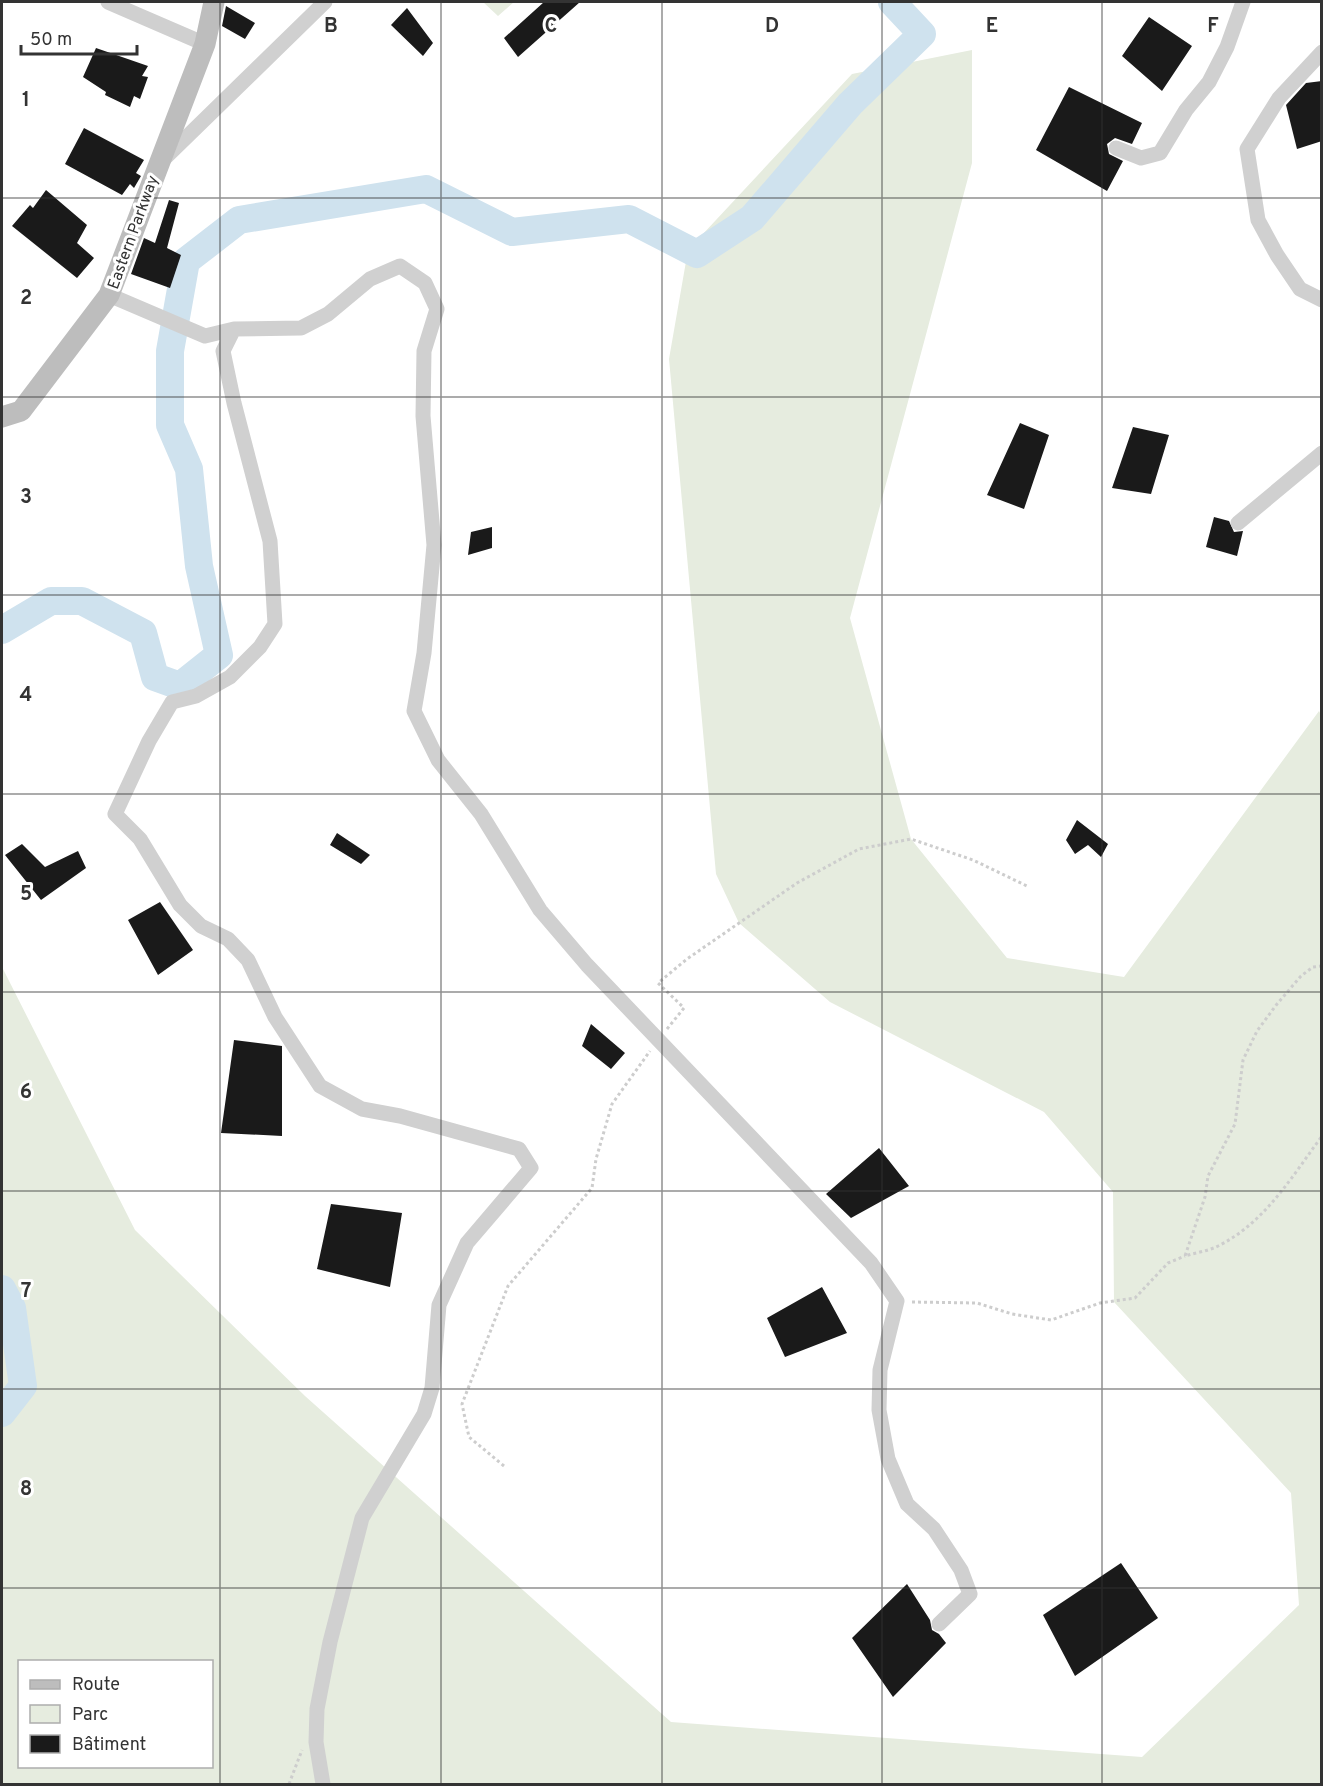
<svg xmlns="http://www.w3.org/2000/svg" width="1323" height="1786" font-family="Overpass,sans-serif">
  <rect width="100%" height="100%" fill="#fff"/>
  <path fill="#e6ecdf" fill-rule="evenodd" d="M483 2H514L498 16Z
    M972 50V163L850 618 911 839 1007 958 1124 977 1319 711 1321 715V1784H2V967L135 1230 305 1396 671 1722 1142 1757 1299 1605 1291 1493 1114 1302 1113 1192 1044 1112 830 1002 739 923 716 874 669 359 688 250 852 74ZM20 1662H212V1766H20Z"/>
  <g fill="none" stroke-linecap="round" stroke-linejoin="round">
    <path stroke="#cfe2ee" stroke-width="28" d="M2 630 51 601H82L143 633 155 677 180 686 219 655 199 566 189 469 170 425V351L186 261 239 220 426 189 512 232 629 219 697 254 752 218 850 104 922 34 892 2
      M2 1289 12 1308 23 1386 2 1413"/>
  </g>
  <path fill="#1a1a1a" d="M544 2H580L518 57 504 38Z
    M226 6 255 23 245 39 222 26Z
    M407 8 433 43 423 56 391 25Z
    M1149 17 1192 46 1162 91 1122 56Z
    M96 48 148 66 142 76 148 77 140 99 134 96 130 107 105 95 106 92 83 77Z
    M1322 81V141L1297 149 1286 105 1306 83Z
    M1069 87 1142 123 1132 144 1115 138 1107 144 1109 154 1123 161 1107 191 1036 150Z
    M84 128 144 160 136 173 141 176 134 188 130 184 122 195 65 164Z
    M46 190 87 225 77 243 94 258 77 278 12 226 30 205 33 208Z
    M169 200 179 203 167 248 181 255 170 288 131 274 144 238 155 243Z
    M1020 423 1049 435 1024 509 987 495Z
    M1133 427 1169 435 1151 494 1112 488Z
    M1214 517 1229 521 1234 532 1243 531 1237 556 1206 547Z
    M492 527V548L468 555 471 532Z
    M1077 820 1108 844 1101 857 1088 845 1075 854 1066 840Z
    M337 833 370 855 361 864 330 845Z
    M22 844 45 867 78 851 86 868 41 900 5 855Z
    M160 902 193 950 158 975 128 920Z
    M591 1024 625 1053 611 1069 582 1046Z
    M234 1040 282 1046V1136L221 1133Z
    M879 1148 909 1186 851 1218 826 1194Z
    M331 1204 402 1213 390 1287 317 1269Z
    M822 1287 847 1333 785 1357 767 1318Z
    M1121 1563 1158 1618 1075 1676 1043 1615Z
    M907 1584 930 1620 932 1630 939 1634 946 1643 893 1697 852 1638Z"/>
  <g fill="none" stroke-linecap="round" stroke-linejoin="round">
    <path stroke="#cdcdcd" stroke-width="3" stroke-dasharray="3 3" stroke-linecap="butt" d="M1322 966 1313 967 1301 976 1277 1004 1257 1031 1243 1060 1235 1124 1208 1176 1205 1197 1185 1256C1195 1253 1207 1251 1216 1247 1264 1224 1291 1178 1322 1136
      M667 1029 684 1008 658 983 687 959 797 883 859 849 911 839 973 860 1027 886
      M912 1302 977 1303 1012 1314 1051 1320 1100 1303 1135 1298 1168 1263 1185 1256
      M504 1466 469 1437 462 1404 508 1286 592 1188 596 1159 612 1104 650 1051
      M289 1784 302 1750"/>
    <path stroke="#d0d0d0" stroke-width="15" d="M108 2 205 44
      M1322 52 1279 98 1247 149 1258 220 1277 255 1300 289 1322 300
      M1116 148 1141 158 1160 153 1186 110 1209 82 1227 47 1243 2
      M163 160 325 2
      M109 295 205 336 234 329 301 328 328 314 370 279 400 266 425 283 437 309 424 351 423 416 434 545 424 653 414 711 438 760 481 814 540 910 587 965 871 1263 897 1301 880 1370 879 1410 888 1459 907 1504 934 1529 961 1570 970 1594 939 1624
      M234 329 223 351 234 403 270 541 275 624 260 647 230 677 196 696 172 702 149 741 115 814 140 839 180 905 201 926 228 939 248 960 275 1017 320 1086 362 1109 400 1116 519 1149 531 1168 467 1243 439 1305 432 1388 424 1414 362 1518 330 1642 317 1709 316 1742 323 1784
      M1238 523 1322 453"/>
    <path stroke="#bdbdbd" stroke-width="21" d="M2 417 21 411 109 295 205 44 214 2"/>
  </g>
  <path fill="none" stroke="#333" stroke-width="1.5" stroke-opacity="0.55" d="M220 2V1784M441 2V1784M662 2V1784M882 2V1784M1102 2V1784M2 198H1322M2 397H1322M2 595H1322M2 794H1322M2 992H1322M2 1191H1322M2 1389H1322M2 1588H1322"/>
  <g text-anchor="middle" stroke-width="6" stroke-linejoin="round" paint-order="stroke">
    <g font-size="16" fill="#333" stroke="#fff">
      <text transform="translate(132 232) rotate(-70)" y="6">Eastern Parkway</text>
    </g>
  </g>
  <g font-size="20" text-anchor="middle" font-weight="bold" fill="#333" stroke="#fff" stroke-width="6" stroke-linejoin="round" paint-order="stroke">
    <text x="331" y="32">B</text>
    <text x="551" y="32">C</text>
    <text x="772" y="32">D</text>
    <text x="992" y="32">E</text>
    <text x="1213" y="32">F</text>
    <text x="26" y="106">1</text>
    <text x="26" y="304">2</text>
    <text x="26" y="503">3</text>
    <text x="26" y="701">4</text>
    <text x="26" y="900">5</text>
    <text x="26" y="1098">6</text>
    <text x="26" y="1297">7</text>
    <text x="26" y="1495">8</text>
  </g>
  <rect width="1323" height="1786" fill="none" stroke="#333333" stroke-width="6"/>
  <rect x="18" y="1660" width="195" height="108" fill="#ffffff" stroke="#adadad" stroke-width="1.5"/>
  <rect x="30" y="1680" width="30" height="9" fill="#bdbdbd" stroke="#adadad" stroke-width="1.5"/>
  <text x="72" y="1690" font-size="18" fill="#333333">Route</text>
  <rect x="30" y="1705" width="30" height="18" fill="#e6ecdf" stroke="#adadad" stroke-width="1.5"/>
  <text x="72" y="1720" font-size="18" fill="#333333">Parc</text>
  <rect x="30" y="1735" width="30" height="18" fill="#1a1a1a" stroke="#adadad" stroke-width="1.5"/>
  <text x="72" y="1750" font-size="18" fill="#333333">Bâtiment</text>
  <path d="M21 45v9h116v-9" fill="none" stroke="#333333" stroke-width="3"/>
  <text x="30" y="45" font-size="18" fill="#333333" stroke="#ffffff" stroke-width="4.5" paint-order="stroke">50 m</text>
</svg>
